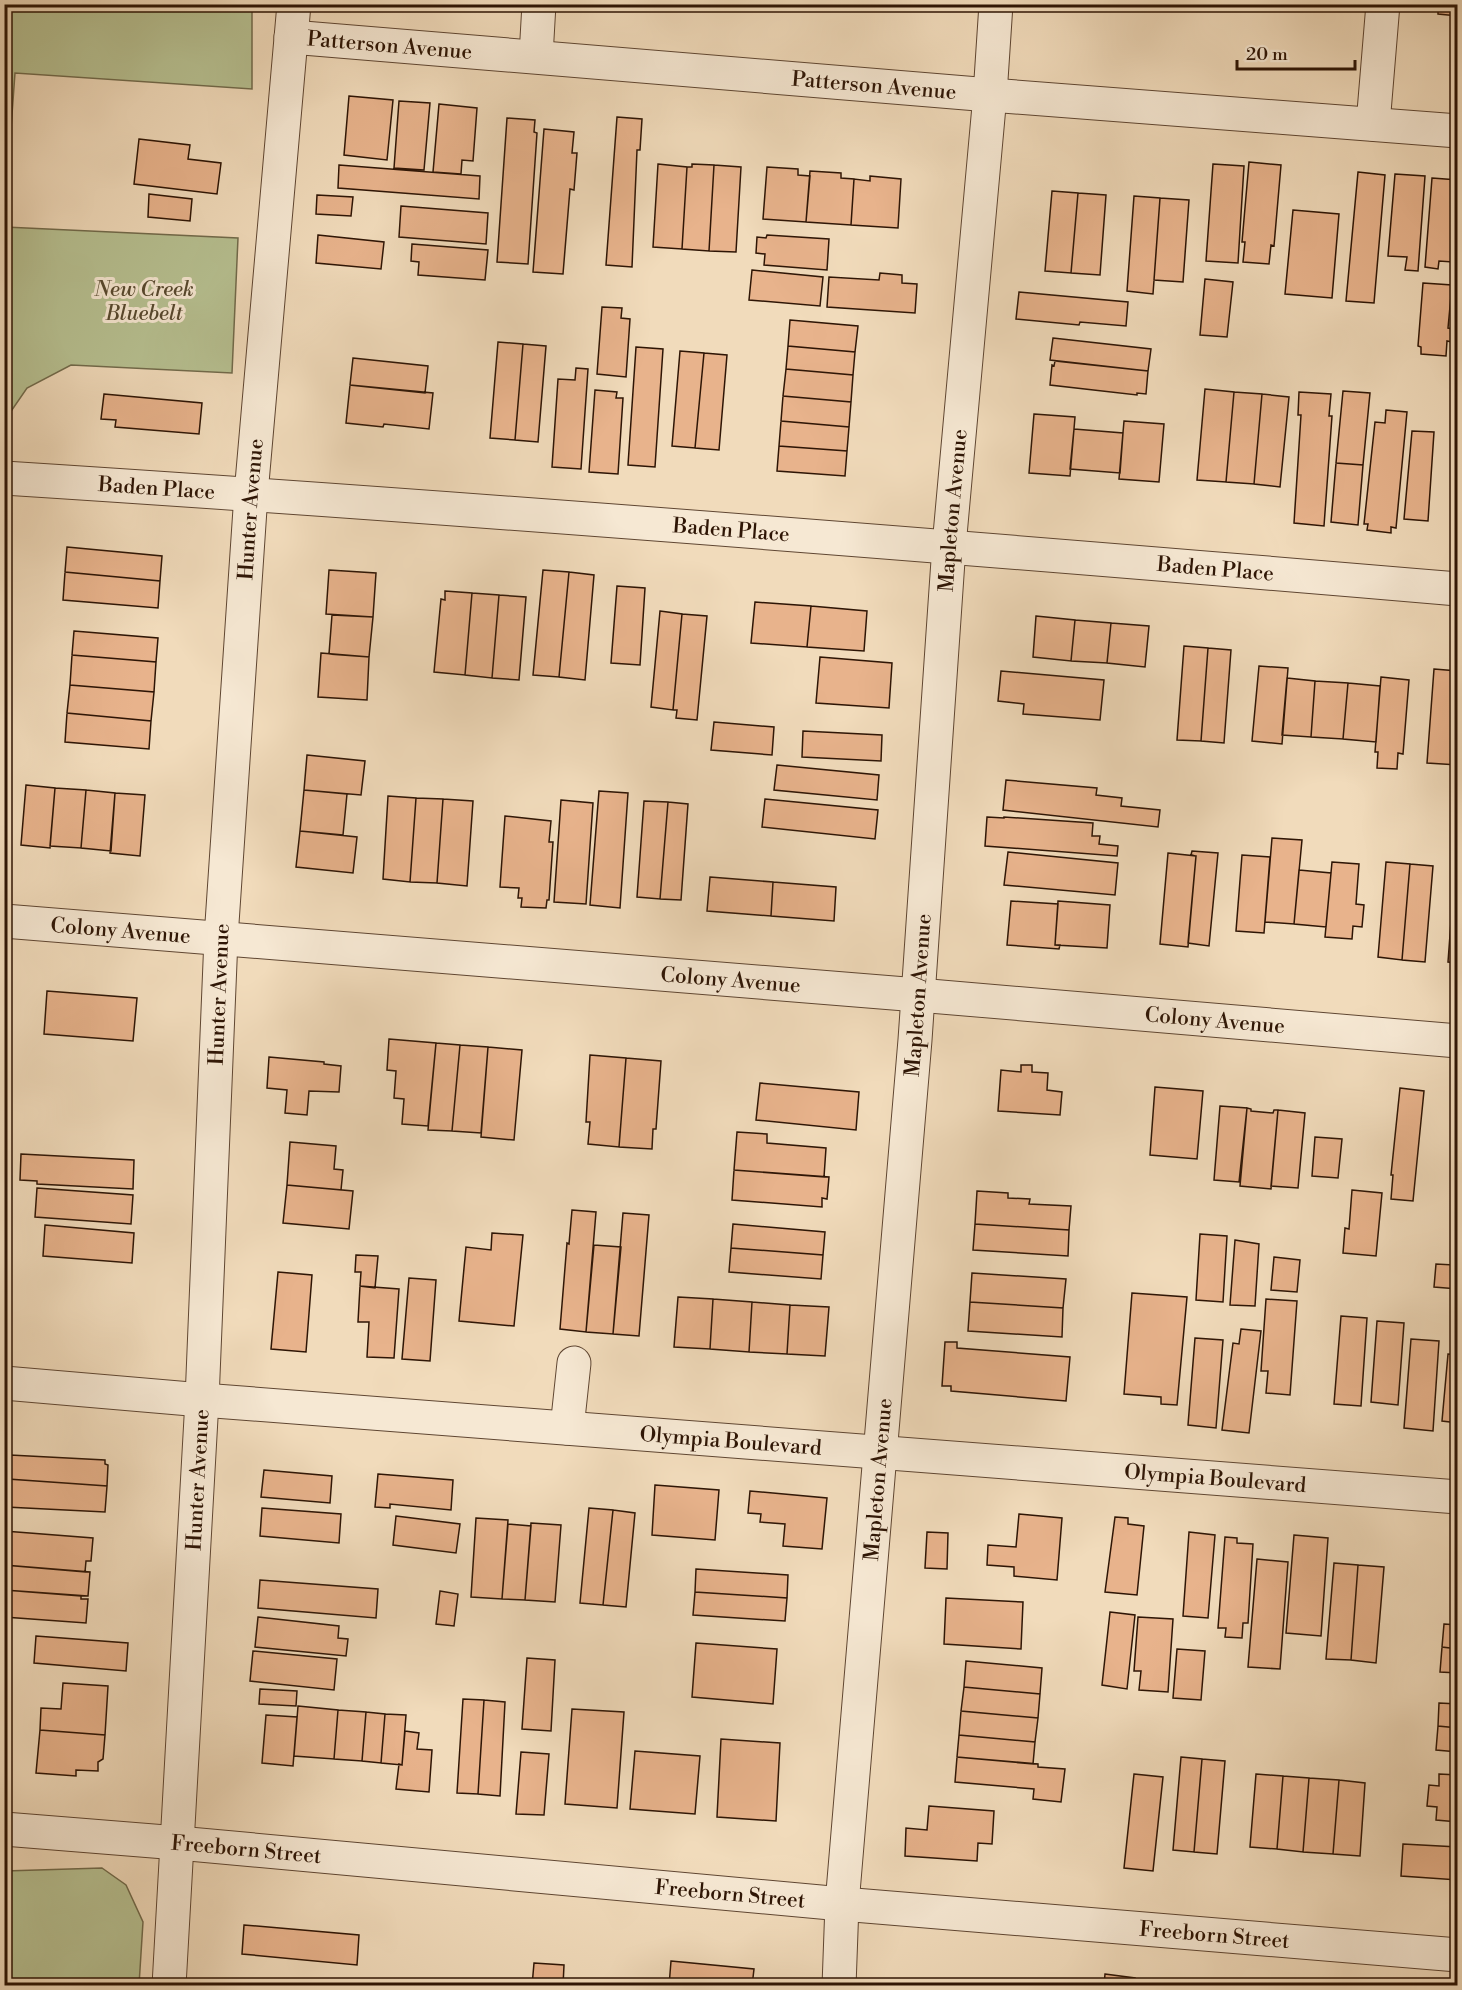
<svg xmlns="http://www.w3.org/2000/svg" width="1462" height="1990" font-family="'Libre Bodoni',serif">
  <rect width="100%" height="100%" fill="#f1dbbb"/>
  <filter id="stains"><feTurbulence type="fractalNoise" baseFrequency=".00333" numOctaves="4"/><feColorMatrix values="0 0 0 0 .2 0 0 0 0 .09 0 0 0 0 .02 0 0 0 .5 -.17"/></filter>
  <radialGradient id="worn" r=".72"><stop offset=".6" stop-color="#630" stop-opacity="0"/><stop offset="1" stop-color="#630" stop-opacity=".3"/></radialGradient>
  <path fill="#b7c192" stroke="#726b4c" stroke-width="1.5" d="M5 4 252 5V89L15 73 5 211Z
    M5 227 238 238 232 373 71 365 27 388 5 420Z
    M102 1868 126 1885 143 1922 139 1985H5V1871Z"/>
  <path fill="#e8b38c" stroke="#2e1505" stroke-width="1.5" d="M738 4H764L763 8 738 7Z
    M1438 4H1458V16L1438 14Z
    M349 96 393 100 387 160 344 155Z
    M399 101 430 103 424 170 394 168Z
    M439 104 477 108 473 161 462 160 461 174 433 172Z
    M617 117 642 119 640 150H637L632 267 606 265Z
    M507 118 535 120 534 132 537 133 528 264 497 262Z
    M544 129 574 132 572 153H577L574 190 570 189 563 274 533 272Z
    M139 139 190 145 188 159 221 163 217 194 134 184Z
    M1249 162 1281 165 1274 246 1271 245 1269 264 1243 262 1245 242H1242Z
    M658 164 687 167 682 249 653 247Z
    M692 164 714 165 709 251 682 249 687 167H692Z
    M1213 164 1244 166 1238 263 1206 261Z
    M339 165 480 176 479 199 338 188Z
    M714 165 741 167 736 252 709 251Z
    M767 167 798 169V175L810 176 806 222 763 219Z
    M810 171 841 173V178L854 179 851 225 806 222Z
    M1358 172 1385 175 1374 303 1346 301Z
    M1395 174 1425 176 1418 271 1405 270 1407 257 1388 256Z
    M870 176 901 179 898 228 851 225 854 179 870 181Z
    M1432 178 1458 180V214L1453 262 1439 261 1438 269 1425 267Z
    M1052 191 1078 193 1071 273 1045 271Z
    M1078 193 1106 195 1100 275 1071 273Z
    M149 194 192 199 190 221 148 217Z
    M317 195 353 197 351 216 316 214Z
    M1134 196 1160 198 1153 294 1127 291Z
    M1160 198 1189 200 1183 282 1154 280Z
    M401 206 488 213 486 244 399 237Z
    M1293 210 1339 214 1332 298 1285 294Z
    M318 235 384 242 381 269 316 263Z
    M767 235 829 239 827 270 764 265 765 254 756 253 757 237 766 238Z
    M412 244 488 250 485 280 418 275 419 262 411 261Z
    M752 270 823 277 820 306 749 300Z
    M880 273 902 275V283L917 284 915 313 827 307 829 277 879 280Z
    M1205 279 1233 282 1227 337 1200 335Z
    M1423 283 1452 285 1448 328 1454 329 1452 342 1447 341 1446 356 1421 354V347L1418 346Z
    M1019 292 1128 302 1126 326 1080 322 1079 325 1016 319Z
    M602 307 622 308 621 318 630 319 626 377 597 374Z
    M790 320 858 326 855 352 788 346Z
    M1053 338 1151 349 1148 371 1050 360Z
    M498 342 523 344 515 440 490 438Z
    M523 344 546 346 538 442 515 440Z
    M788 346 855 352 853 375 786 369Z
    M636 347 663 349 655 467 628 465Z
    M680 351 704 353 695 448 672 446Z
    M704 353 727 355 719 450 695 448Z
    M353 358 428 366 425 393 350 385Z
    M1055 361 1148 371 1146 394 1137 393V395L1050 385 1052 365 1054 366Z
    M576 368 588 369 581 469 552 467 558 379 575 380Z
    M786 369 853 375 851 402 783 396Z
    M350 385 433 393 429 429 384 424 383 427 346 423Z
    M1205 389 1234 392 1226 482 1197 480Z
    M595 390 617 392 616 398H623L618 474 589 472Z
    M1343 391 1370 393 1363 465 1336 463Z
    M1234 392 1262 394 1254 484 1226 482Z
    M1299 392 1331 394 1329 416H1332L1324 526 1294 523 1301 415H1298Z
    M104 394 202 403 199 434 115 427 116 420 101 419Z
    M1262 394 1289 397 1280 487 1254 484Z
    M783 396 851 402 849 427 781 421Z
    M1386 410 1407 412 1396 528 1391 527V533L1367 530 1368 524H1364L1375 422 1385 423Z
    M1034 414 1075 417 1070 476 1029 473Z
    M781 421 849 427 847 451 779 446Z
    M1124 421 1164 424 1159 482 1119 479Z
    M1074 429 1123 433 1120 473 1070 469Z
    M1412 431 1434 432 1428 521 1404 519Z
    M779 446 847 451 845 476 777 471Z
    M1336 463 1363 465 1358 525 1331 522Z
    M67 547 162 556 160 581 65 572Z
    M329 570 376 573 373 617 326 614Z
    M543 570 569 572 559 677 533 675Z
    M65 572 160 581 158 608 63 600Z
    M569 572 594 575 585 680 559 677Z
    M617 586 645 588 640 665 611 663Z
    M445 591 472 593 465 675 434 672 441 599 445 600Z
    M472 593 499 595 492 678 465 675Z
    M499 595 526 597 519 680 492 678Z
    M755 602 811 606 807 647 751 643Z
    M811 606 867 611 864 651 807 647Z
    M660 611 682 614 673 710 651 707Z
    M682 614 707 616 697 720 676 718 677 710H673Z
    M332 615 373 617 369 657 329 654Z
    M1036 616 1075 620 1071 661 1033 657Z
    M1075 620 1111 623 1107 663 1071 661Z
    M1111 623 1149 626 1145 667 1107 663Z
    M74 631 158 638 156 662 72 655Z
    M1184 646 1208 648 1201 741 1177 740Z
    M1208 648 1231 650 1224 743 1201 741Z
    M321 653 369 657 367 700 318 697Z
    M72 655 156 662 154 692 70 685Z
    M820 657 892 663 889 708 816 703Z
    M1259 666 1288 668 1282 744 1252 741Z
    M1434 669 1458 671V765L1427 763Z
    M1001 671 1104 680 1100 720 1023 714 1024 704 998 701Z
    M1381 677 1409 680 1403 754 1398 753 1397 769 1377 768 1378 752H1375Z
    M1287 678 1315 681 1311 737 1282 735Z
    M1315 681 1348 683 1343 739 1311 737Z
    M1348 683 1380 686 1376 742 1343 739Z
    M70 685 154 692 151 721 67 713Z
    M67 713 151 721 149 749 65 742Z
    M714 722 774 727 772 755 711 750Z
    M803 731 882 735 881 761 802 757Z
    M307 755 365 761 361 795 304 790Z
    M777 765 879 775 877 800 774 790Z
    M1006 780 1097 788 1096 795 1122 798 1121 806 1160 810 1158 827 1003 810Z
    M26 785 55 788 50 848 21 845Z
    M55 788 86 790 81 848 50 846Z
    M86 790 115 793 111 851 81 848Z
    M304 790 347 794 343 835 300 831Z
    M599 791 628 793 620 908 590 905Z
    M115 793 145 795 140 856 110 853Z
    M388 796 416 798 410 882 383 879Z
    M416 798 443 799 437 883 410 882Z
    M443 799 473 801 467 886 437 883Z
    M765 799 878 810 875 839 762 827Z
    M561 800 593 803 586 904 554 902Z
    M644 801 668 802 660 899 637 897Z
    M668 802 688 804 681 900 660 899Z
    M505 816 551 821 549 842H553L549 900H547L546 908 521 907 522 898H518L519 888 500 887Z
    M987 817 1004 818V817L1093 823 1092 836H1100L1099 844 1118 846 1117 856 985 846Z
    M300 831 357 837 353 873 296 867Z
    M1272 838 1302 840 1294 924 1265 922Z
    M1192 851 1218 853 1209 946 1188 943 1196 856 1191 855Z
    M1008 852 1118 863 1115 895 1004 885Z
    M1168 853 1196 856 1188 947 1160 944Z
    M1242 855 1270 857 1264 933 1236 931Z
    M1332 862 1359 864 1356 904 1364 905 1362 927 1353 926 1352 939 1325 937Z
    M1386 862 1410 864 1402 960 1378 957Z
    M1410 864 1433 866 1425 962 1402 960Z
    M1455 867H1458V963L1448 962Z
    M1299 870 1331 873 1326 927 1294 924Z
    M710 877 773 882 771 916 707 911Z
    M773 882 836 887 834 921 771 916Z
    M1011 901 1058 904 1055 945H1060L1059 949 1007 945Z
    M1058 901 1110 905 1107 948 1055 945Z
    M47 991 137 998 133 1041 44 1034Z
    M389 1039 436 1043 428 1126 402 1124 404 1099 394 1098 396 1071 387 1070Z
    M436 1043 460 1045 452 1131 428 1130Z
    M460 1045 488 1047 481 1133 452 1131Z
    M488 1047 522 1050 514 1140 481 1137Z
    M590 1055 626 1058 619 1147 588 1144 590 1122H586Z
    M269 1057 324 1062V1064L341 1066 339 1092 309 1091 307 1115 285 1113 287 1090 267 1088Z
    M626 1058 661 1061 656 1129H653L652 1149 619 1147Z
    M1021 1065H1032V1072L1048 1073 1047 1090 1062 1092 1060 1115 998 1111 1001 1070 1021 1072Z
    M760 1083 859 1092 856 1130 756 1120Z
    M1155 1087 1203 1091 1197 1159 1150 1155Z
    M1400 1088 1424 1091 1413 1201 1391 1199 1393 1175H1391Z
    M1220 1106 1247 1108 1239 1182 1214 1180Z
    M1247 1108 1251 1109V1111L1273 1113 1274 1110H1278L1271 1189 1240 1186Z
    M1456 1109H1458V1129H1455Z
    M1278 1110 1305 1113 1298 1188 1271 1186Z
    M737 1132 767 1134V1143L826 1148 824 1177 734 1170Z
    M1315 1137 1342 1139 1338 1178 1312 1176Z
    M290 1142 336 1146 334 1169 343 1170 341 1190 287 1185Z
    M21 1154 134 1160 133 1189 37 1184V1181L20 1180Z
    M734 1170 829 1177 827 1199 822 1198V1207L732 1200Z
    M287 1185 353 1191 349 1229 283 1223Z
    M37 1188 133 1195 131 1224 35 1217Z
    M1352 1190 1382 1193 1376 1256 1343 1253 1345 1228 1349 1229Z
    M977 1191 1008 1193V1198L1030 1199 1029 1204 1071 1206 1069 1230 975 1224Z
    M572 1210 596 1212 586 1332 560 1329 567 1243 569 1244Z
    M623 1213 649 1215 639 1336 613 1334Z
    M733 1224 825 1232 823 1255 731 1248Z
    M975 1224 1069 1230 1068 1256 973 1250Z
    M45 1225 134 1233 132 1263 43 1256Z
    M1458 1230V1289L1434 1287 1436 1264 1454 1265Z
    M492 1233 523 1235 514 1326 459 1321 466 1247 491 1250Z
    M1200 1234 1227 1236 1223 1302 1196 1300Z
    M1235 1240 1259 1244 1255 1306 1230 1305Z
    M594 1245 621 1247 613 1334 586 1332Z
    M731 1248 823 1255 821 1279 729 1272Z
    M356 1255 378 1256 375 1288 360 1286 361 1272H355Z
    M1274 1257 1300 1260 1297 1292 1271 1290Z
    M278 1272 312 1275 306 1352 271 1349Z
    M972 1273 1066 1279 1063 1308 970 1302Z
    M409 1278 436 1280 430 1361 402 1359Z
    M360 1286 399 1289 394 1358 367 1357 369 1322H358Z
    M1132 1293 1187 1297 1177 1405 1161 1404V1397L1124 1394Z
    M678 1297 713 1299 710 1349 674 1347Z
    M713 1299 752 1302 749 1352 710 1349Z
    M1266 1299 1297 1301 1290 1395 1266 1393 1268 1371H1261Z
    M752 1302 790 1305 787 1354 749 1352Z
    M970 1302 1063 1308 1062 1337 968 1331Z
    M790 1305 829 1307 825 1356 787 1354Z
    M1341 1316 1367 1318 1361 1406 1334 1404Z
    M1377 1321 1404 1323 1398 1405 1371 1402Z
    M1241 1329 1261 1331 1249 1433 1222 1430 1233 1343 1239 1344Z
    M1195 1338 1223 1340 1216 1428 1188 1425Z
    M1411 1339 1439 1341 1433 1431 1404 1428Z
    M945 1342H957V1348L1070 1357 1066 1401 951 1391V1386H942Z
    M1448 1354 1458 1355V1423L1442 1421Z
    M10 1455 105 1460V1464L108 1465 107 1486 8 1479Z
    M264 1470 332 1476 330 1503 261 1497Z
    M378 1474 453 1480 451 1510 390 1504V1508L375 1507Z
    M8 1479 107 1486 105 1512 6 1507Z
    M655 1485 719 1490 715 1540 652 1535Z
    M750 1491 827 1498 822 1549 783 1546 785 1524 760 1522 761 1514 748 1513Z
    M262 1508 341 1514 339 1543 260 1536Z
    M589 1508 613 1510 603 1605 580 1603Z
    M613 1510 635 1513 626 1607 603 1605Z
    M1019 1514 1062 1518 1057 1580 1014 1576V1567L987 1565 988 1545 1016 1547Z
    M396 1516 460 1524 456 1553 393 1545Z
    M1115 1517 1128 1518V1524L1144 1526 1137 1595 1105 1592Z
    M476 1518 508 1520 502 1599 471 1597Z
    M531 1523 561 1525 555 1602 525 1600Z
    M508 1524 531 1526 525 1600 502 1599Z
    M4 1531 93 1538 91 1561H86L85 1572 4 1565Z
    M927 1532 948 1533 947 1569 925 1568Z
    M1189 1532 1215 1535 1208 1618 1183 1616Z
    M1294 1535 1328 1538 1321 1636 1286 1633Z
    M1225 1537 1237 1538V1543L1253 1544 1248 1623H1243L1242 1638 1225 1637 1226 1628H1218Z
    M1257 1559 1288 1562 1280 1669 1248 1667Z
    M1334 1563 1358 1565 1351 1660 1326 1659Z
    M4 1565 90 1572 88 1596 4 1590Z
    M1358 1565 1384 1567 1376 1663 1351 1660Z
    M696 1569 788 1575 787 1598 695 1592Z
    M260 1580 378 1589 376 1618 258 1608Z
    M4 1590 81 1596V1599H88L86 1623 4 1617Z
    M440 1591 458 1594 454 1626 436 1624Z
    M695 1592 787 1598 785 1621 693 1615Z
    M946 1598 1023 1602 1021 1649 944 1644Z
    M1110 1612 1135 1615 1127 1689 1102 1685Z
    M258 1617 339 1626 338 1638 348 1639 346 1656 255 1647Z
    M1138 1617 1173 1619 1168 1692 1139 1690 1141 1671H1134Z
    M1444 1624 1458 1625V1649L1442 1647Z
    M36 1636 128 1643 126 1671 34 1663Z
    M696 1643 777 1649 773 1704 692 1697Z
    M1442 1647 1458 1649V1673L1440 1672Z
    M1177 1649 1205 1651 1201 1700 1173 1698Z
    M253 1651 337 1659 334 1690 250 1681Z
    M527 1658 555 1660 551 1731 522 1729Z
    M966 1661 1042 1668 1040 1694 964 1687Z
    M63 1683 108 1686 105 1735 40 1730 41 1708 61 1709Z
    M964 1687 1040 1694 1038 1718 961 1711Z
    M260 1689 297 1691 296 1706 259 1704Z
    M463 1699 484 1700 478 1794 457 1793Z
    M484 1700 505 1702 500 1796 478 1794Z
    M1439 1703 1458 1704V1728L1438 1726Z
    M298 1706 338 1710 334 1759 294 1756Z
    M572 1709 624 1712 617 1808 565 1804Z
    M338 1710 366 1712 362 1761 334 1759Z
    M961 1711 1038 1718 1035 1742 959 1735Z
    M366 1712 385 1714 381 1763 362 1761Z
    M385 1714 406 1715 402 1765 381 1763Z
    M266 1715 297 1717 293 1766 262 1763Z
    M1438 1726 1458 1728V1752L1436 1750Z
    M40 1730 105 1735 103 1759 98 1762V1771L76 1770V1776L36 1773Z
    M405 1731 419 1733 417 1749 432 1750 429 1792 396 1789 399 1764 402 1765Z
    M959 1735 1035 1742 1033 1764 957 1757Z
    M721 1739 780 1743 776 1821 717 1817Z
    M635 1751 700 1756 695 1814 630 1809Z
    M521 1752 549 1754 544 1815 516 1814Z
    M957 1757 1038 1764V1767L1065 1769 1061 1802 1033 1799 1034 1789 955 1782Z
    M1181 1757 1202 1759 1194 1852 1173 1850Z
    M1202 1759 1225 1761 1217 1854 1194 1852Z
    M1134 1774 1163 1777 1153 1871 1124 1868Z
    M1256 1774 1283 1776 1277 1849 1250 1847Z
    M1439 1774 1458 1775V1822L1436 1820 1437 1807 1427 1806 1429 1785 1439 1786Z
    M1283 1776 1309 1778 1303 1852 1277 1849Z
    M1309 1778 1339 1780 1333 1854 1303 1852Z
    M1339 1780 1365 1783 1360 1856 1333 1854Z
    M929 1806 994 1811 992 1844 978 1843 977 1861 905 1856 906 1828 927 1830Z
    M1403 1844 1458 1847V1880L1401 1876Z
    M244 1925 359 1935 357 1965 242 1954Z
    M671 1961 754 1969 752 1986H669Z
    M534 1963 564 1965 563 1986H532Z
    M1105 1974 1135 1978 1134 1986H1104Z
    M1144 1980 1176 1982V1986H1143Z
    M957 1981 987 1984V1986H956Z
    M1185 1981 1216 1984V1986H1185Z
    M922 1983 949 1986H922Z"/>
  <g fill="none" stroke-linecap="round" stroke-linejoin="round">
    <g stroke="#5f4632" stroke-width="35">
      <g id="minor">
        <path id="s1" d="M291 37 990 95 1458 131"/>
        <path d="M536 56 539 4"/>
        <path d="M1373 124 1383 4"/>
        <path id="s2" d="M4 478C489 509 973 548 1458 589"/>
        <path id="s3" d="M4 921 918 995 1458 1041"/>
        <path id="s4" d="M4 1383 202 1400 1458 1497"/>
        <path d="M567 1428 574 1363"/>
        <path id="s5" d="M4 1829 178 1843 842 1904 1458 1955"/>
        <path id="s6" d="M169 1986 202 1400 221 938 251 494 294 4"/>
        <path id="s7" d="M839 1986 842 1904 915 1040 949 546 990 95 996 4"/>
      </g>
    </g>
    <use href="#minor" stroke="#f6e8d3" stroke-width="33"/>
  </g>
  <g text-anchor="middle" stroke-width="6" stroke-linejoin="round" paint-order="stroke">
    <g font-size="21" fill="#2e1505" stroke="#f6e8d3">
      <text dy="7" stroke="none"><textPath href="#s1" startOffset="99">Patterson Avenue</textPath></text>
      <text dy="7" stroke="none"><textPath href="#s1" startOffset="585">Patterson Avenue</textPath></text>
      <text dy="7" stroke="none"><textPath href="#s2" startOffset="153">Baden Place</textPath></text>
      <text dy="7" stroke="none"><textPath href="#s6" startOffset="1479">Hunter Avenue</textPath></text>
      <text dy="7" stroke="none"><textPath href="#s7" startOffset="1480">Mapleton Avenue</textPath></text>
      <text dy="7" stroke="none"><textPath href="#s2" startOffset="729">Baden Place</textPath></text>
      <text dy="7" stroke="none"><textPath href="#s2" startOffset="1215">Baden Place</textPath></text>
      <text dy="7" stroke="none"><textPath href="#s3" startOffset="117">Colony Avenue</textPath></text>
      <text dy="7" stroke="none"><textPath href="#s3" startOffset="729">Colony Avenue</textPath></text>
      <text dy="7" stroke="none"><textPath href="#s6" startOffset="993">Hunter Avenue</textPath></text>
      <text dy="7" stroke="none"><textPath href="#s7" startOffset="994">Mapleton Avenue</textPath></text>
      <text dy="7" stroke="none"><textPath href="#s3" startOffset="1215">Colony Avenue</textPath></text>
      <text dy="7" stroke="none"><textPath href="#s4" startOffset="729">Olympia Boulevard</textPath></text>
      <text dy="7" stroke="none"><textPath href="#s7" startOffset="508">Mapleton Avenue</textPath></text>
      <text dy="7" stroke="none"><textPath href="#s4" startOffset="1215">Olympia Boulevard</textPath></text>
      <text dy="7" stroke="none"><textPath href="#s6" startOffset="507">Hunter Avenue</textPath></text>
      <text dy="7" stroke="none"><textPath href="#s5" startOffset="243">Freeborn Street</textPath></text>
      <text dy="7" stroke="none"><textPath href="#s5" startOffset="729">Freeborn Street</textPath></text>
      <text dy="7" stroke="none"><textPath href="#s5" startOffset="1215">Freeborn Street</textPath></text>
    </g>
    <g font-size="21" font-style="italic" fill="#57492f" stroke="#f6e8d3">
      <text x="144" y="296">New Creek<tspan x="144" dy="24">Bluebelt</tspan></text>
    </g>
  </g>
  <rect width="1462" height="1990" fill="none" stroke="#f1dbbb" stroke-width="24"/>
  <rect x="6" y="6" width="1450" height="1978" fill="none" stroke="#2e1505" stroke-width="3"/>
  <rect x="12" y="12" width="1438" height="1966" fill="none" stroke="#2e1505" stroke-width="1.5"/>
  <path d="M1237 60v9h118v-9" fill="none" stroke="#2e1505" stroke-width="3"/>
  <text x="1246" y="60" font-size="18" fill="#2e1505" stroke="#f6e8d3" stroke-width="4.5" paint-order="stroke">20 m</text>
  <rect width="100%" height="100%" filter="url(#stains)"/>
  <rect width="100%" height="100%" fill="url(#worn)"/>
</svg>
